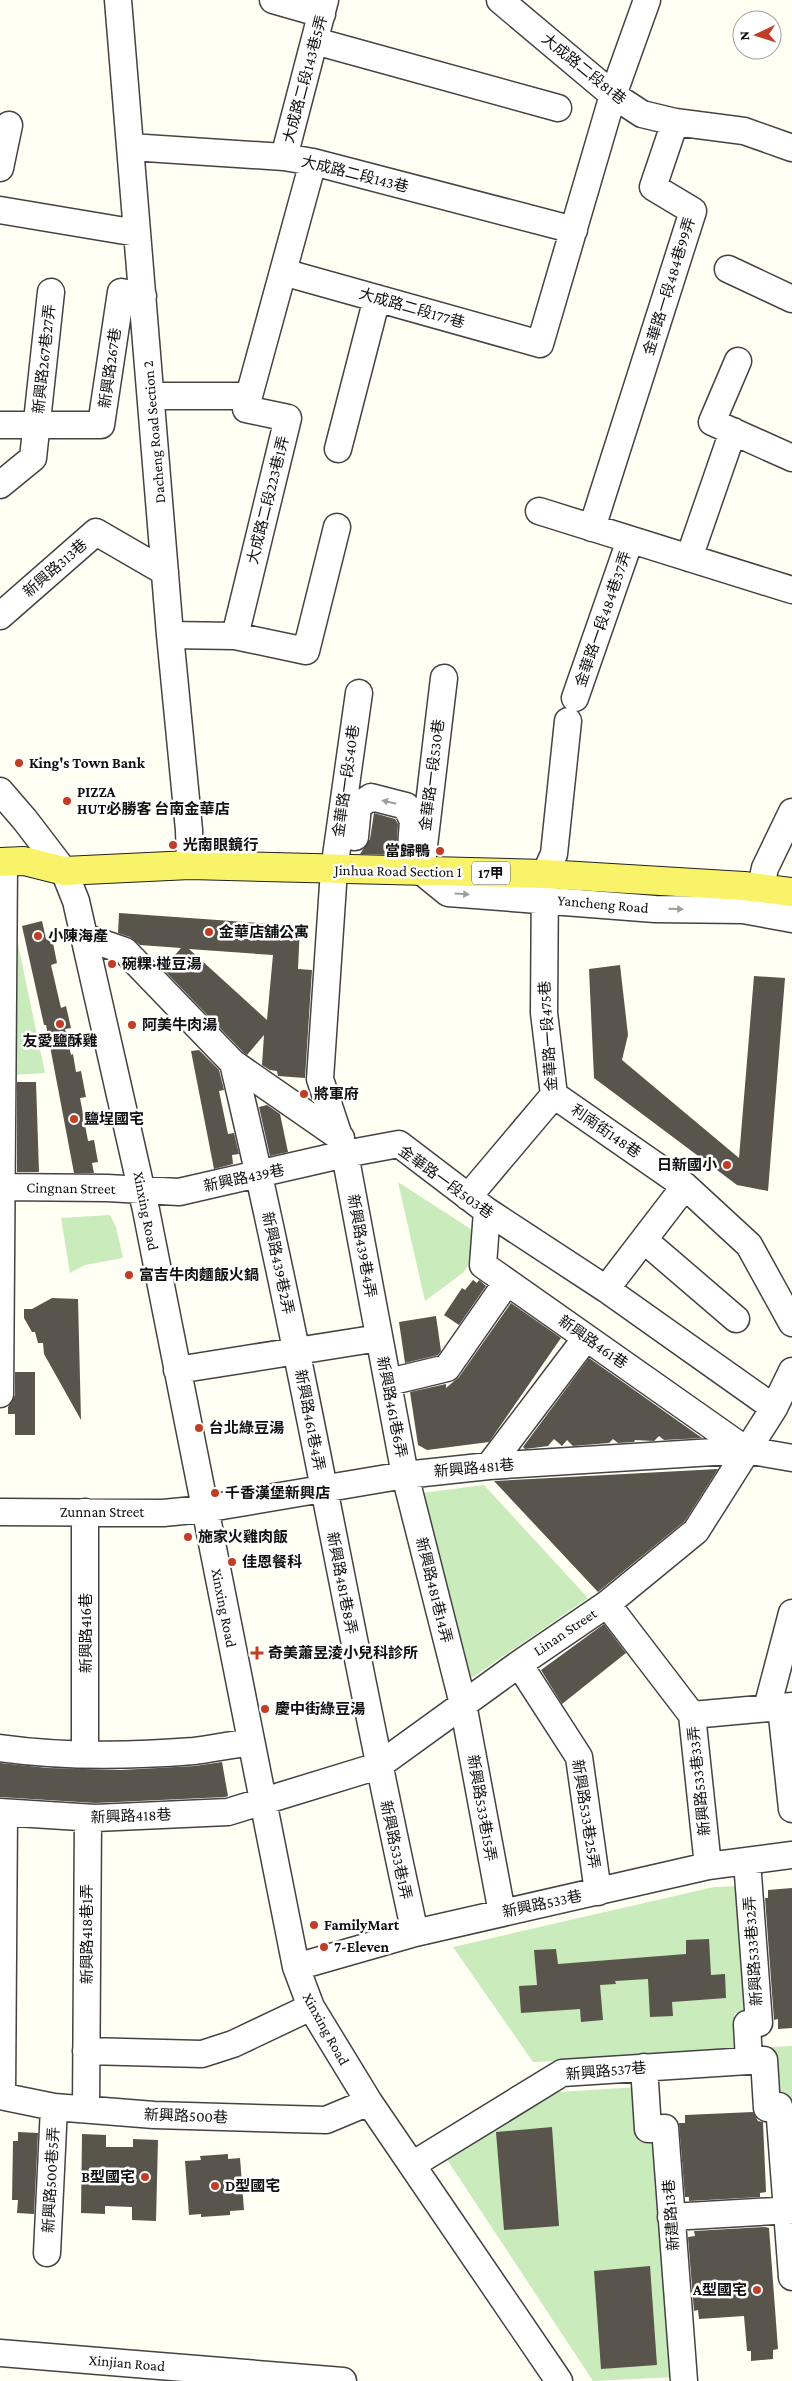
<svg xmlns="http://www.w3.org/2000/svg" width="792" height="2381" font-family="'Crimson Pro','Noto Sans TC',serif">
  <rect width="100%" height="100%" fill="#fffff3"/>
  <path fill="#caebbb" d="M11 911 45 1073 11 1075Z
    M398 1182 483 1237 464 1272 425 1301Z
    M110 1215 116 1227 123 1258 85 1265 70 1273 61 1218Z
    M484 1485 588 1598 470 1679 422 1493Z
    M738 1886 749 2013H734L737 2053 533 2062 453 1947 714 1887Z
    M792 2046V2175L774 2101 771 2047Z
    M639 2087 657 2135 674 2377 593 2381 446 2158 559 2092Z"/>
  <path fill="#59544c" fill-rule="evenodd" d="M374 813 395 819 398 824 396 855 360 854 370 839Z
    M119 913 300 926 298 969 312 970 305 1078 278 1076 277 1071 270 1070 262 1065 264 1035 247 1055 243 1052 163 969 181 948 140 945 130 937 118 933ZM189 949 273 955 267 1020Z
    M42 921 46 939 52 938 57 963 51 965 61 1008 66 1006 71 1028 65 1029 71 1055 73 1054 76 1072 81 1071 86 1097 80 1098 88 1141 94 1140 98 1162 92 1163 94 1173H74L46 1025H44L22 926Z
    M620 965 628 1035 622 1060 739 1158 754 976 785 978 768 1191 737 1185 594 1078 589 969Z
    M199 1050 219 1070 224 1090 219 1091 228 1134 234 1133 239 1154 232 1155 233 1164 214 1169 191 1051Z
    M17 1082H36L39 1172H17Z
    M267 1105 280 1114 288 1152 270 1156 259 1107Z
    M473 1280 477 1283 479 1280 486 1286 459 1325 444 1315 462 1288 465 1290Z
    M52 1298 78 1299 81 1420 44 1354 43 1343H38L35 1332H32L24 1318V1309H32Z
    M511 1303 561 1338 489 1442 427 1450 418 1445 410 1392 446 1384V1388L459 1377Z
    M436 1316 441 1351 438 1355 405 1363 399 1322Z
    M589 1358 702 1438 664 1440 659 1436 654 1441 635 1440 634 1442 618 1443 613 1439 609 1443 573 1446 567 1440 562 1446 554 1439 548 1446 525 1449 523 1447Z
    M15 1372H35V1435H15V1414H8V1407L15 1395Z
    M718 1469 685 1521 598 1592 494 1481Z
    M604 1624 626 1653 562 1704 541 1670Z
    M222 1762 228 1796 225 1797 95 1803 0 1797V1763L48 1768 121 1770 195 1766Z
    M792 1888V2028L778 2029V2019L774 2020 765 1898H768V1890Z
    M709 1939 711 1975 725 1974 726 1998 672 2002 673 2016 650 2017 648 1979 615 1981 616 1984 600 1985 603 2020 581 2022 580 2009 521 2013 519 1986 537 1985 534 1950 556 1949 558 1964 686 1954V1940Z
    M753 2112 758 2121 763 2122 766 2192 760 2193V2197L689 2201V2197H685L679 2123H685V2115Z
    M552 2127 559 2226 504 2230 496 2132Z
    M18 2132 38 2133 34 2214 17 2213 18 2200H12L13 2141H18Z
    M82 2134 106 2135V2147H133V2139L158 2140 156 2221 132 2220V2207L105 2206V2214L81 2213Z
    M228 2154V2159L240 2158 244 2210 230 2211V2215L201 2217V2214L189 2215 185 2161 201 2160 200 2156Z
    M765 2227 769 2228 778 2349 773 2350V2359L751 2361V2351H747L744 2316 699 2319 698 2310 694 2311 688 2237 695 2236 694 2231Z
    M650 2266 657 2365 601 2369 594 2271Z"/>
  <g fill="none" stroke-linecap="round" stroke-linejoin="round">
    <g stroke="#434343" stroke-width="29">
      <path id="minor" d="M118 0 170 635 189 830 190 865
        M273 0 322 14
        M500 0 613 95 642 114 675 122 744 131 792 148
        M315 41 558 108
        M130 147 284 157 313 162 574 230
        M284 157 325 0
        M0 168 9 125
        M0 210 137 233
        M728 269 792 299
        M283 272 540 344 613 95 647 0
        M738 361 712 422 792 458
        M151 396H249L313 162
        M0 425H101L121 292 143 296
        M338 449 377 298
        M0 485 33 458 51 292
        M539 511 792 590
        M592 528 693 211 653 187 675 122
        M689 558 733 431
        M0 616 96 532 165 572
        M170 635 235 636 306 651 337 527
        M235 636 288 418 246 409 249 396
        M444 678 421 871 448 893 655 909 743 910 792 919
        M359 693 334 870 320 1079 345 1154 399 1144 487 1211 606 1289 774 1408
        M575 698 630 540
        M0 791 25 820 64 871 76 901 146 1210 296 1967 311 2007 369 2102 559 2381
        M355 837 358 806 371 797 406 806 413 821 411 848
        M756 909 765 868 792 812
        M85 937 125 951 233 1063 341 1138
        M233 1063C302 1351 351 1644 415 1933
        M554 1095 685 1186 749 1245 792 1323
        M0 1187 107 1188 179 1192 345 1154 405 1475 463 1704 502 1913
        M468 1197 554 1095 544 1013 545 874 554 854 568 721
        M487 1211 483 1265 746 1450
        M644 1240 736 1319
        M606 1289 685 1186
        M177 1370 379 1338
        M389 1382 447 1368 507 1282
        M0 1394 4 863
        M489 1466 586 1338
        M0 1512 163 1513 204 1509 405 1475 489 1466 746 1450 792 1458
        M85 1512V1754
        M607 1604 692 1715 708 1866
        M519 1664 579 1757 598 1892
        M781 1707 792 1809
        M767 1708 792 1613
        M692 1715 792 1706
        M0 1748C64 1757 130 1756 194 1751 213 1749 231 1744 250 1743
        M0 1812 95 1818 228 1812 378 1766 519 1664 607 1604 696 1531 774 1408 792 1371
        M747 1861 759 2023 747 2024 749 2060
        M296 1967 415 1933 708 1866 792 1855
        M86 2051 202 2054 233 2044 311 2007
        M644 2067 648 2129 665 2128 684 2381
        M0 2096 54 2107 154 2115 326 2120 369 2102
        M2 2096 4 1813
        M86 2109 88 1818
        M412 2165 562 2073 764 2060 767 2108 779 2106 792 2277
        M671 2217 792 2210
        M47 2253 54 2107
        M0 2353 343 2381"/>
    </g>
    <g stroke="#212121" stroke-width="30">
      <path id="major" d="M0 862 24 861 64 871 190 865 545 874 744 886 792 892"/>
    </g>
    <use href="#minor" stroke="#fff" stroke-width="26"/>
    <use href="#major" stroke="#f9f369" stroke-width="28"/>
  </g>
  <defs><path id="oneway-solid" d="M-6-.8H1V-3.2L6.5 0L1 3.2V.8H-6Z" transform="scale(1.25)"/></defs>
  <g fill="#9f9f9f">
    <use href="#oneway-solid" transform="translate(389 802) rotate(-167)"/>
    <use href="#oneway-solid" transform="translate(462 894) rotate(3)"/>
    <use href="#oneway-solid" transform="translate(676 909) rotate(1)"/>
  </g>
  <g fill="#c23d25" stroke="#fff" stroke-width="2">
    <circle cx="19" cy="763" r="5"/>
    <circle cx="67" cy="801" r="5"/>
    <circle cx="173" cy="845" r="5"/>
    <circle cx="440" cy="851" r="5"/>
    <circle cx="209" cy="932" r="5"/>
    <circle cx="38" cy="936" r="5"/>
    <circle cx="112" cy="964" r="5"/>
    <circle cx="60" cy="1024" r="5"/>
    <circle cx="132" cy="1025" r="5"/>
    <circle cx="304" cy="1094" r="5"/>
    <circle cx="74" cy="1119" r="5"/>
    <circle cx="727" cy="1165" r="5"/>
    <circle cx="129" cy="1275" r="5"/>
    <circle cx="199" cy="1428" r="5"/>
    <circle cx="215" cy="1493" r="5"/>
    <circle cx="188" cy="1537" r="5"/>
    <circle cx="232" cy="1562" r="5"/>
    <path d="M254.5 1645.5h5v5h5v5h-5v5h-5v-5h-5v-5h5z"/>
    <circle cx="265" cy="1709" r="5"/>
    <circle cx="314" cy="1925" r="5"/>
    <circle cx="324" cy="1947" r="5"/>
    <circle cx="145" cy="2177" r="5"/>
    <circle cx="215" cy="2186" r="5"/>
    <circle cx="757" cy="2290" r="5"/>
  </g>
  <g text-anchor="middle" stroke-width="5" stroke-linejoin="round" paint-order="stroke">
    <rect fill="#fff" stroke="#585858" stroke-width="1" x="472" y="861.5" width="38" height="23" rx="4"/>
    <g font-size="14" font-weight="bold" fill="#101010">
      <text x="491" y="878">17甲</text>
    </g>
    <g font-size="15" fill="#101010" stroke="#fff">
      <text transform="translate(584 69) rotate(39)" y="5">大成路二段81巷</text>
      <text transform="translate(305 79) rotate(-75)" y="5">大成路二段143巷5弄</text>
      <text transform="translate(355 174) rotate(14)" y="5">大成路二段143巷</text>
      <text transform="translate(669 286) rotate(-73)" y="5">金華路一段484巷99弄</text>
      <text transform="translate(412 308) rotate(16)" y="5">大成路二段177巷</text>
      <text transform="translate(44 359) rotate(-84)" y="5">新興路267巷27弄</text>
      <text transform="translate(110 368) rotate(-82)" y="5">新興路267巷</text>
      <text transform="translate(154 432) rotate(-95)" y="5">Dacheng Road Section 2</text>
      <text transform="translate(268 500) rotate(-76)" y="5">大成路二段223巷1弄</text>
      <text transform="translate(55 568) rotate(-41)" y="5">新興路313巷</text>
      <text transform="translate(603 619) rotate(-71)" y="5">金華路一段484巷37弄</text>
      <text transform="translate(432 775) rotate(-83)" y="5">金華路一段530巷</text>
      <text transform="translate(346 781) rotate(-82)" y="5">金華路一段540巷</text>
      <text transform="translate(398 871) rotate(1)" y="5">Jinhua Road Section 1</text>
      <text transform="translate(603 904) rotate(5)" y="5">Yancheng Road</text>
      <text transform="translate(548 1036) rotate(-94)" y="5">金華路一段475巷</text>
      <text transform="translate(606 1131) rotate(35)" y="5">利南街148巷</text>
      <text transform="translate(244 1178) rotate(-12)" y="5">新興路439巷</text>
      <text transform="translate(446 1182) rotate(36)" y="5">金華路一段503巷</text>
      <text transform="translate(71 1188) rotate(1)" y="5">Cingnan Street</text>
      <text transform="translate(146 1211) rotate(79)" y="5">Xinxing Road</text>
      <text transform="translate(362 1246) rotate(80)" y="5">新興路439巷4弄</text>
      <text transform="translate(278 1263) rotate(78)" y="5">新興路439巷2弄</text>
      <text transform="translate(593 1342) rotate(35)" y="5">新興路461巷</text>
      <text transform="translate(392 1407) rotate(79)" y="5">新興路461巷6弄</text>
      <text transform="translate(310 1420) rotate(79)" y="5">新興路461巷4弄</text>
      <text transform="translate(474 1468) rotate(-5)" y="5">新興路481巷</text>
      <text x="102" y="1517">Zunnan Street</text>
      <text transform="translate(342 1583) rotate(79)" y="5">新興路481巷8弄</text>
      <text transform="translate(434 1590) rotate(76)" y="5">新興路481巷14弄</text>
      <text transform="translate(224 1608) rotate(79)" y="5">Xinxing Road</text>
      <text transform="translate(565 1632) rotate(-34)" y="5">Linan Street</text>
      <text transform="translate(86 1633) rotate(-90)" y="5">新興路416巷</text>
      <text transform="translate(699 1781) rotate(-96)" y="5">新興路533巷33弄</text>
      <text transform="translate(482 1808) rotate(80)" y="5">新興路533巷15弄</text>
      <text transform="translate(586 1814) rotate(81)" y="5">新興路533巷25弄</text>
      <text transform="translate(131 1816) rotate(-2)" y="5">新興路418巷</text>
      <text transform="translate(396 1850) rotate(78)" y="5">新興路533巷1弄</text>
      <text transform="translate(542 1904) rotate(-12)" y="5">新興路533巷</text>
      <text transform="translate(87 1934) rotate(-90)" y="5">新興路418巷1弄</text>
      <text transform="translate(753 1951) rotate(-94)" y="5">新興路533巷32弄</text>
      <text transform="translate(326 2029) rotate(61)" y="5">Xinxing Road</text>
      <text transform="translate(606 2071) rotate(-5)" y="5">新興路537巷</text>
      <text transform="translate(186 2116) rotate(2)" y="5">新興路500巷</text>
      <text transform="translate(51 2180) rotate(-87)" y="5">新興路500巷5弄</text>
      <text transform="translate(671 2215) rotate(-94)" y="5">新建路13巷</text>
      <text transform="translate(127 2363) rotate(5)" y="5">Xinjian Road</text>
    </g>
    <g font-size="15" font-weight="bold" fill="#101010" stroke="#fff" text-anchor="start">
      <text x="29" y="768">King's Town Bank</text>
      <text x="77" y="797">PIZZA<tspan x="77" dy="17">HUT必勝客 台南金華店</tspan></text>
      <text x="183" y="850">光南眼鏡行</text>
      <text x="430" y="856" text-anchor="end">當歸鴨</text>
      <text x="219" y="937">金華店舖公寓</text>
      <text x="48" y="941">小陳海產</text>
      <text x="122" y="969">碗粿·椪豆湯</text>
      <text x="142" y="1030">阿美牛肉湯</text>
      <text x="60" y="1046" text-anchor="middle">友愛鹽酥雞</text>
      <text x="314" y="1099">將軍府</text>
      <text x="84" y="1124">鹽埕國宅</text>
      <text x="717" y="1170" text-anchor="end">日新國小</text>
      <text x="139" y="1280">富吉牛肉麵飯火鍋</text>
      <text x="209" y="1433">台北綠豆湯</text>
      <text x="225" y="1498">千香漢堡新興店</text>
      <text x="198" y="1542">施家火雞肉飯</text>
      <text x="242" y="1567">佳恩餐科</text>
      <text x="268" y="1658">奇美蕭昱淩小兒科診所</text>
      <text x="275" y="1714">慶中街綠豆湯</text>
      <text x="324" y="1930">FamilyMart</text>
      <text x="334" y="1952">7-Eleven</text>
      <text x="135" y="2182" text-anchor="end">B型國宅</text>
      <text x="225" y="2191">D型國宅</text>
      <text x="747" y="2295" text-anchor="end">A型國宅</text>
    </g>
  </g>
  <g transform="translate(757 35) rotate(266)"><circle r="24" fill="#ffffff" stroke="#9f9f9f"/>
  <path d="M0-4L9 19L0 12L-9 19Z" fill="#c23d25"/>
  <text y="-8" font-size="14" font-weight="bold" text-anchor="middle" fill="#101010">N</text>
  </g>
</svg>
